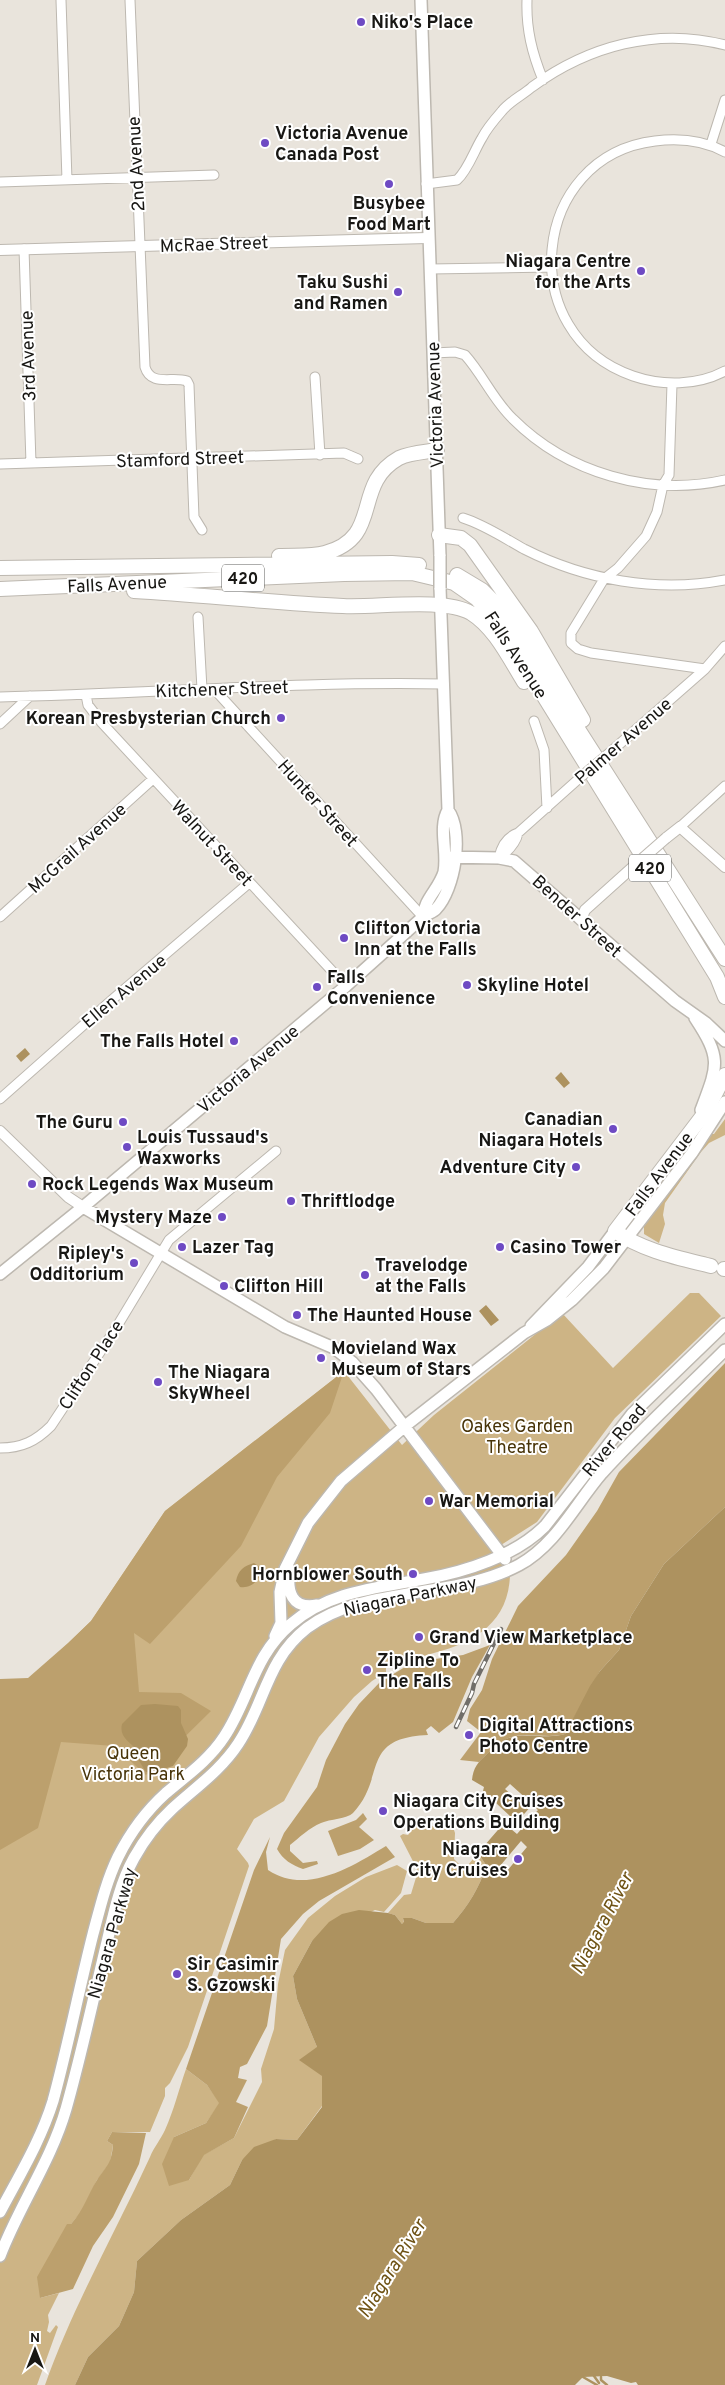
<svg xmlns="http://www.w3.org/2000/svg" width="725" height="2385" font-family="Overpass,sans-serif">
  <rect width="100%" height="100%" fill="#e9e4dc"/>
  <path fill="#cdb485" d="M725 1119V1135L709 1143 701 1152 665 1203 663 1215 665 1224 659 1243 644 1234V1222L711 1134H714Z
    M690 1293H699L721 1316 615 1418 537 1522 501 1545C503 1553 510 1563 510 1570 511 1620 477 1642 434 1653 419 1657 402 1665 386 1664V1672L372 1681 354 1697 319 1737 284 1801 254 1819 237 1849 248 1863 249 1866 188 2047 170 2083 165 2088V2096L150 2132H112L107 2141 113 2145 110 2163 97 2180 82 2211 71 2224 40 2298 59 2293 48 2315 49 2322 47 2331 50 2333 56 2325 58 2327 37 2385H0V1710L91 1621 165 1511 344 1371 402 1445 434 1415 562 1313 613 1368Z
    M421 1819C432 1829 438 1828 452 1824L455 1833 454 1859 460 1865H468L478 1853 486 1865C481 1886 467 1907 453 1923H426L412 1918H403L404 1923 402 1924 395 1915 388 1913 404 1895 411 1894 418 1871 400 1836 403 1834 408 1835Z
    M397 1865 407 1871 401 1893 384 1912 375 1910 312 1941 293 1976 297 1999 317 2047 322 2076V2106L297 2140 276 2139 242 2160 230 2185 181 2220 137 2261 134 2292 119 2326 88 2357 75 2385H45C73 2306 115 2233 150 2157 154 2147 161 2139 165 2130 174 2110 179 2089 186 2069L207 2085 220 2103 206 2123 174 2137 189 2180 203 2155 234 2138 262 2082 261 2069 274 2029 278 1984 285 1950 308 1918 335 1896 366 1877Z"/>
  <path fill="#bca06d" d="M725 1363V1507L664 1564 631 1616 619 1650 600 1671 565 1734C545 1740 521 1729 503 1741 494 1747 486 1755 479 1762L460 1760 481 1732 467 1721 470 1709 482 1690 492 1659 518 1606 566 1555 597 1511 619 1472Z
    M344 1371 330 1413 277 1477 241 1546 150 1644 134 1633 139 1692 181 1693 211 1711 146 1775 114 1746 61 1742 38 1828 0 1850V1679L28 1678 68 1643 91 1621 165 1511Z
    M490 1645 472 1677 453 1722 439 1733 431 1726 426 1730 428 1735C359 1738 387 1777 353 1813 347 1819 330 1819 321 1823 309 1828 300 1837 290 1845V1851L303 1863 317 1861 318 1864 303 1869C292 1865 283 1860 277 1849L284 1833 317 1787 326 1760 345 1724 359 1704 380 1682 405 1667 435 1659 463 1655Z
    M363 1813 367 1819 359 1827 374 1840 360 1849 338 1856 328 1831 356 1820Z
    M270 1837 266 1852 268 1870C306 1896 353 1866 386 1846L395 1857 319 1901 303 1914 281 1939 267 2026 247 2064 240 2067 238 2078 247 2080 236 2102 248 2107 234 2138 204 2155 189 2180 169 2186 162 2164 174 2137 206 2123 219 2103 207 2085 186 2069 254 1870Z
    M112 2132 146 2133 139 2164 113 2217 93 2246 73 2289 40 2298 37 2277 67 2224H71C85 2208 87 2196 97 2180 107 2165 111 2165 113 2145L107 2141Z"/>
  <path fill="#ad925f" d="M25 1048 30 1054 21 1062 16 1056Z
    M561 1072 570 1083 564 1088 555 1078Z
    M486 1305 499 1320 491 1326 479 1311Z
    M725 1507V2385H638L636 2382 631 2383 607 2376 583 2377 575 2385H75L88 2357 119 2326 134 2292 137 2261 181 2220 230 2185 242 2160 254 2147 276 2139 297 2140 322 2107V2076L299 2060 317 2047 297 1999 293 1976 312 1941 329 1922 342 1914 359 1910 388 1913 395 1915 402 1924 404 1922 403 1918H412L426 1923H453C467 1907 481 1886 486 1865L478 1853 510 1816 483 1791 484 1787 472 1780C473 1768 478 1762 487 1754 493 1749 499 1742 506 1739 525 1731 546 1740 565 1734L590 1686 600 1671 619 1650 631 1616 664 1564Z
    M254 1563 261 1568C261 1579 252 1589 240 1587L236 1581C238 1570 244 1566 254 1563Z
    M155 1704 178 1706 181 1710V1723L188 1739 187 1746 173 1766 154 1772H146L136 1756V1749C129 1741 119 1737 122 1724L141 1705Z"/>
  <path fill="#e9e4dc" d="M510 1784 529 1801 524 1806 505 1789Z
    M532 1805 538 1810 517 1834 511 1829Z
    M521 1841 527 1847 507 1871 500 1866Z"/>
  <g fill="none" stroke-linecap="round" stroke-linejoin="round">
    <path stroke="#ad925f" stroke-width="2.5" d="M594 2376 599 2383
      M583 2377 597 2385
      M601 2377V2380L607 2385"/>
    <g stroke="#bdb8b0" stroke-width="11">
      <path id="minor" d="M61 0 67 180
        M130 0 145 367C151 387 172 376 187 381L189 385 194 517 202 530
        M527 0C526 29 532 53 543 80
        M711 144 725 100
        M725 152C703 140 679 138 655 141 530 156 513 335 633 376 662 386 697 386 725 371
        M0 182 214 175
        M426 184 457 180C468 170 474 151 482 138 487 128 495 119 502 111 510 101 523 95 532 87 588 46 657 27 725 45
        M24 249 31 463
        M430 269 550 267
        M433 353 455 352 465 355C483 375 493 400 513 419 567 473 650 497 725 480
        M315 377 320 455
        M672 384 669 475 663 485 657 512 646 536 618 568 604 579 571 633V643L578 649 591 653 705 669
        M0 464 344 453 358 459
        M463 518C485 525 504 538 524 549 585 580 657 593 725 580
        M198 617 202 689
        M214 689 423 917
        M86 695 88 705 102 723 346 986
        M0 697C148 694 296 681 444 684
        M534 721 544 750 547 808
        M0 724 30 696
        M607 755 705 669 725 646
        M680 827 725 786
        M499 858C501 847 507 837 518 833L583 775
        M499 858C507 852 516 843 518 833
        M0 917 153 779
        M0 1099 114 998 249 883
        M0 1448C22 1448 36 1441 51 1426L116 1328 169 1240 276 1151"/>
    </g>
    <g stroke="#bdb8b0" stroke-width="12">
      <path id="tertiary" d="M0 250 427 238
        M666 838 680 827 725 867
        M581 920 585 910 634 866
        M0 1131 68 1197 83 1207"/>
    </g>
    <g stroke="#bdb8b0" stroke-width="14">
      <path id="secondary" d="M421 0 440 556
        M446 857 499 858 514 861 675 1001 706 1023 725 1041
        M423 917C424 899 439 889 444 872 448 852 438 827 448 810L440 588
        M695 1018C722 1059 718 1065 701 1110
        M83 1207 285 1327 334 1348 352 1362 376 1389 505 1559
        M0 1274 83 1207 346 986 423 917C427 914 433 912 436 909 455 889 464 832 448 810
        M531 1326 588 1267 615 1231
        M290 1570C286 1591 292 1610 317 1605
        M275 1636 281 1623 280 1592 285 1569 308 1523 341 1481 405 1426 524 1333 547 1320 572 1300 604 1268 692 1153 725 1102
        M0 2212C19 2176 41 2140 53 2101 68 2046 79 1989 93 1934 100 1908 106 1882 118 1857 130 1833 146 1811 166 1793 186 1776 209 1760 224 1737 250 1698 253 1656 291 1624 329 1591 377 1588 424 1579 465 1572 515 1556 545 1526L632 1414 725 1324
        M0 2256C19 2206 51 2161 66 2109 81 2056 93 2000 106 1946 113 1917 119 1885 134 1858 144 1840 157 1823 172 1809 195 1788 221 1770 238 1744 265 1704 266 1660 307 1628 364 1585 453 1600 519 1565 556 1545 576 1503 602 1473 641 1430 684 1391 725 1350"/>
    </g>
    <g stroke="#bdb8b0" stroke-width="16">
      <path id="trunk" d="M439 535 461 538 470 545 531 631 583 720
        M279 556C293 555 311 557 325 553 384 537 351 485 399 458 409 453 425 452 437 450
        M0 568 392 563 419 565
        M457 575 482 590 502 610 725 959
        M0 589 344 574 412 573 454 583 477 599 500 625 717 977 725 997
        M134 591C203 595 273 603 343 606 376 608 443 597 471 613 495 628 509 658 524 682
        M711 1266C679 1258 643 1251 615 1231L707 1110 725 1075
        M724 1269H725"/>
    </g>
    <use href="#minor" stroke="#fff" stroke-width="9"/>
    <use href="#tertiary" stroke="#fff" stroke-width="10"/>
    <use href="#secondary" stroke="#fff" stroke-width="11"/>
    <use href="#trunk" stroke="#fff" stroke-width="14"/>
    <g stroke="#716e69" stroke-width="4.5">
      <path id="rail" d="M456 1727 472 1693 474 1684 501 1629"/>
    </g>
    <use href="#rail" stroke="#fff" stroke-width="2.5" stroke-dasharray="8" stroke-linecap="butt"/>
    <g stroke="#bdb8b0" stroke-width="11" stroke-linecap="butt">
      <path id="minor-bridge" d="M583 775 607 755"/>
    </g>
    <g stroke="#bdb8b0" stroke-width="12" stroke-linecap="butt">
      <path id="tertiary-bridge" d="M634 866 666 838"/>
    </g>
    <g stroke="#bdb8b0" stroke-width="14" stroke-linecap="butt">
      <path id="secondary-bridge" d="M440 556V588"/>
    </g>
    <use href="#minor-bridge" stroke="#fff" stroke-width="9"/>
    <use href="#tertiary-bridge" stroke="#fff" stroke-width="10"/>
    <use href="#secondary-bridge" stroke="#fff" stroke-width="11"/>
  </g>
  <g fill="#6e4ac3" stroke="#fff" stroke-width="2">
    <circle cx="361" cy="22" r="5"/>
    <circle cx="265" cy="143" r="5"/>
    <circle cx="389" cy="184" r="5"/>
    <circle cx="641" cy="271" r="5"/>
    <circle cx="398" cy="292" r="5"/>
    <circle cx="281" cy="718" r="5"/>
    <circle cx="344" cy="938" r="5"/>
    <circle cx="467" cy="985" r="5"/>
    <circle cx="317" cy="987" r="5"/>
    <circle cx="234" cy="1041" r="5"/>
    <circle cx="123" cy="1122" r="5"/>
    <circle cx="613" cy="1129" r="5"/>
    <circle cx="127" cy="1147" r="5"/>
    <circle cx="576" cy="1167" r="5"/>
    <circle cx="32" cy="1184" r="5"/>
    <circle cx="291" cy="1201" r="5"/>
    <circle cx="222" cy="1217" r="5"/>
    <circle cx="182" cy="1247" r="5"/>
    <circle cx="500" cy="1247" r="5"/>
    <circle cx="134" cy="1263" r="5"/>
    <circle cx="365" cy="1275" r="5"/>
    <circle cx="224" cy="1286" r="5"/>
    <circle cx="297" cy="1315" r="5"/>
    <circle cx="321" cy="1358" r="5"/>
    <circle cx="158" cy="1382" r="5"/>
    <circle cx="429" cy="1501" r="5"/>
    <circle cx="413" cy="1574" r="5"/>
    <circle cx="419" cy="1637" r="5"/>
    <circle cx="367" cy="1670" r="5"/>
    <circle cx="469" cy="1735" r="5"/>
    <circle cx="383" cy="1811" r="5"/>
    <circle cx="518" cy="1859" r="5"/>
    <circle cx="177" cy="1974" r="5"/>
  </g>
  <g text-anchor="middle" stroke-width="4" stroke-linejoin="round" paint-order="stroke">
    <g fill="#fff" stroke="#5d5d5a" stroke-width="1">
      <rect x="222" y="564.5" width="42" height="27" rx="4"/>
      <rect x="629" y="854.5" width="42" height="27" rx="4"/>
    </g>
    <g font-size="16" font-weight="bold" fill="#181714">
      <text x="243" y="584">420</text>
      <text x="650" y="874">420</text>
    </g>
    <g font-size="18" font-weight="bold" fill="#181714" stroke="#fff" text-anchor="start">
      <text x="371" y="28">Niko's Place</text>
      <text x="275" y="139">Victoria Avenue<tspan x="275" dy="21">Canada Post</tspan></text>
      <text x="389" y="209" text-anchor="middle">Busybee<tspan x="389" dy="21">Food Mart</tspan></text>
      <text x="631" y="267" text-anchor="end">Niagara Centre<tspan x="631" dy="21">for the Arts</tspan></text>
      <text x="388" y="288" text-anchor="end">Taku Sushi<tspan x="388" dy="21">and Ramen</tspan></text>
      <text x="271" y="724" text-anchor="end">Korean Presbysterian Church</text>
      <text x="354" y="934">Clifton Victoria<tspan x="354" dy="21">Inn at the Falls</tspan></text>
      <text x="327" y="983">Falls<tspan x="327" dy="21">Convenience</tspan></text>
      <text x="477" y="991">Skyline Hotel</text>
      <text x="224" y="1047" text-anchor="end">The Falls Hotel</text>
      <text x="603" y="1125" text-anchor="end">Canadian<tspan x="603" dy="21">Niagara Hotels</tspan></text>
      <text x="113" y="1128" text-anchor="end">The Guru</text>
      <text x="137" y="1143">Louis Tussaud's<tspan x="137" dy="21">Waxworks</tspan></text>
      <text x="566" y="1173" text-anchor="end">Adventure City</text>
      <text x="42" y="1190">Rock Legends Wax Museum</text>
      <text x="301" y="1207">Thriftlodge</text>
      <text x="212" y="1223" text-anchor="end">Mystery Maze</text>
      <text x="192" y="1253">Lazer Tag</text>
      <text x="510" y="1253">Casino Tower</text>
      <text x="124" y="1259" text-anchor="end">Ripley's<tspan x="124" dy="21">Odditorium</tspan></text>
      <text x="375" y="1271">Travelodge<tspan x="375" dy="21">at the Falls</tspan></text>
      <text x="234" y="1292">Clifton Hill</text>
      <text x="307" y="1321">The Haunted House</text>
      <text x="331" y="1354">Movieland Wax<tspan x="331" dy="21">Museum of Stars</tspan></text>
      <text x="168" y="1378">The Niagara<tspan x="168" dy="21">SkyWheel</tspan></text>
      <text x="439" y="1507">War Memorial</text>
      <text x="403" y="1580" text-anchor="end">Hornblower South</text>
      <text x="429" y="1643">Grand View Marketplace</text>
      <text x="377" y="1666">Zipline To<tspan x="377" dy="21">The Falls</tspan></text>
      <text x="479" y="1731">Digital Attractions<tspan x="479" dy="21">Photo Centre</tspan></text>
      <text x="393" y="1807">Niagara City Cruises<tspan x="393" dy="21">Operations Building</tspan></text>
      <text x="508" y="1855" text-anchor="end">Niagara<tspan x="508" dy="21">City Cruises</tspan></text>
      <text x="187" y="1970">Sir Casimir<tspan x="187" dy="21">S. Gzowski</tspan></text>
    </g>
    <g font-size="18" fill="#181714" stroke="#fff">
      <text transform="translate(136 164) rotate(-93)" y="6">2nd Avenue</text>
      <text transform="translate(214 244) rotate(-2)" y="6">McRae Street</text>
      <text transform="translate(28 356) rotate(-92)" y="6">3rd Avenue</text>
      <text transform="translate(435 405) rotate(-92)" y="6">Victoria Avenue</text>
      <text transform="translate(180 459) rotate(-2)" y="6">Stamford Street</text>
      <text transform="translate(117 584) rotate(-3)" y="6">Falls Avenue</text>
      <text transform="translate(516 655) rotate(57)" y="6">Falls Avenue</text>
      <text transform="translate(222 689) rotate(-2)" y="6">Kitchener Street</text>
      <text transform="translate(623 741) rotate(-41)" y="6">Palmer Avenue</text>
      <text transform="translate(318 803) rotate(48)" y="6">Hunter Street</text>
      <text transform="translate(212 843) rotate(47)" y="6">Walnut Street</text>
      <text transform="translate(77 848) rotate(-42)" y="6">McGrail Avenue</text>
      <text transform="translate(577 916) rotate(42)" y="6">Bender Street</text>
      <text transform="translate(124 991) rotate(-40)" y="6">Ellen Avenue</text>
      <text transform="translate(248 1069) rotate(-40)" y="6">Victoria Avenue</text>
      <text transform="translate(659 1174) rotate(-53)" y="6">Falls Avenue</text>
      <text transform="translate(91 1365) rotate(-57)" y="6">Clifton Place</text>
      <text transform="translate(614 1440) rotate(-50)" y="6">River Road</text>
      <text transform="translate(410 1596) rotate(-12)" y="6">Niagara Parkway</text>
      <text transform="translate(112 1933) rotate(-74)" y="6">Niagara Parkway</text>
    </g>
    <g font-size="18" fill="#483409" stroke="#fff">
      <text x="517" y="1432">Oakes Garden<tspan x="517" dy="21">Theatre</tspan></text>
      <text x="133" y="1759">Queen<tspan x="133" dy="21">Victoria Park</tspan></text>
    </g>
    <g font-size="19" font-style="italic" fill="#6e5214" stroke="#fff">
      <text transform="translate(601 1923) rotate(-62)" y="7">Niagara River</text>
      <text transform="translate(391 2268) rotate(-58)" y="7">Niagara River</text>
    </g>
  </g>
  <g transform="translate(35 2350)" stroke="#ffffff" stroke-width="4" paint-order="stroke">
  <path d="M0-4L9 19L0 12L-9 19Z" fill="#181714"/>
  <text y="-8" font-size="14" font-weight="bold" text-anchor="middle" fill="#181714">N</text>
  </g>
</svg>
